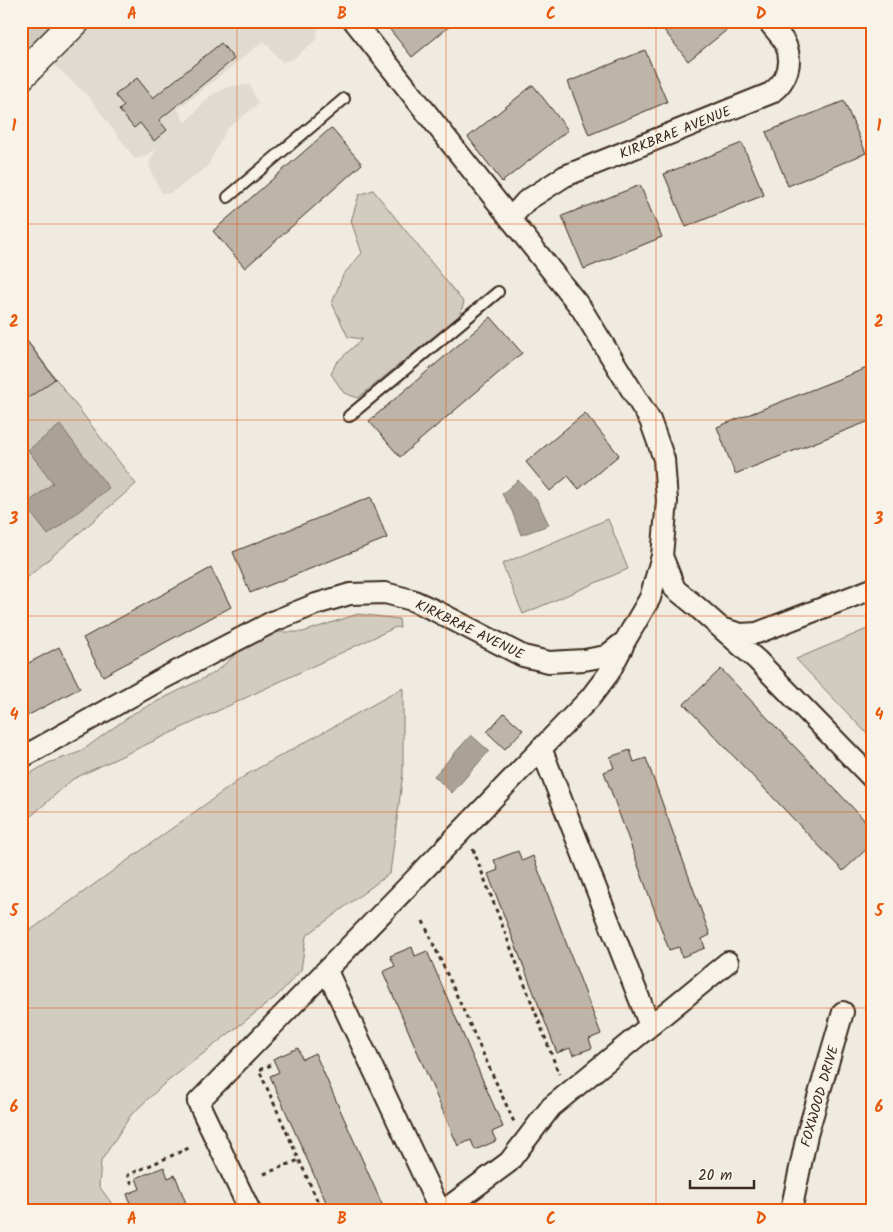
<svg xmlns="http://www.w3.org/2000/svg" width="893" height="1232" font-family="Kalam,sans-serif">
  <rect width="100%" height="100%" fill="#efebe0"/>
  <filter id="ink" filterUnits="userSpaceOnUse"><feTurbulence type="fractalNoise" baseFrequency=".02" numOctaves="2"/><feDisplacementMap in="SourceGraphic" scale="10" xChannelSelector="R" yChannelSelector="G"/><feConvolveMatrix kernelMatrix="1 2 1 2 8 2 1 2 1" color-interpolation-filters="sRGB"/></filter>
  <g filter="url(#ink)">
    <path fill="#e0dbd0" d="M85 21H315L318 25 317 39 293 59 282 62 264 41 178 109 185 123 210 96 230 86 250 85 258 104 227 129 207 167 171 193H162L152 174 149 163 157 147 144 157 135 159 89 97 49 60Z"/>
    <path fill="#d1cbc0" stroke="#867a6f" d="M21 21H76L21 76Z
      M373 190 464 303 459 316 358 398 344 393 331 374 336 363 362 339 348 337 332 303 343 275 362 253 351 221 359 195Z
      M21 333 136 484 21 583Z
      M608 519 628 569 523 614 502 564Z
      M358 614 399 619 400 628 396 627 73 779 21 825V779L48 763 80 752 134 713 214 673 262 632H303Z
      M872 627V739L796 659Z
      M403 688V773L390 873 306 936 301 970 277 996 163 1085 131 1115 101 1161 99 1186 117 1211H21V937L246 775Z"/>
    <path fill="#aaa296" stroke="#7e7266" d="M60 425 109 488 48 535 25 505 53 483 28 450Z
      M518 480 537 500 549 525 521 535 512 511 502 494Z
      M471 735 489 751 452 793 434 776Z"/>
    <path fill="#bdb5aa" stroke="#3b2a1e" d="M383 21H456L412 57Z
      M657 21H730L733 25 688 61Z
      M221 43 234 59 159 120 167 130 154 141 140 123 134 128 119 110 124 106 115 95 137 78 153 98Z
      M645 50 667 102 589 135 568 82Z
      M533 85 568 130 502 182 468 137Z
      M844 101 866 153 788 186 766 132Z
      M331 128 362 164 245 268 213 231Z
      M742 143 764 195 686 227 664 174Z
      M640 185 662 237 584 269 562 216Z
      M491 317 522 353 400 457 369 421Z
      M21 333 55 379 21 403Z
      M872 366V420L735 474 717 427Z
      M585 413 619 455 579 489 568 476 550 491 526 462Z
      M371 497 387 538 250 593 233 552Z
      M211 568 231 607 103 676 83 638Z
      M59 647 80 688 21 719V667Z
      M721 669 872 828V844L843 871 684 704Z
      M504 713 523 730 505 749 487 732Z
      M630 750 634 762 646 758 710 935 702 939 705 948 682 957 679 947 669 950 604 772 614 768 610 757Z
      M518 851 522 861 533 856 601 1034 589 1039 592 1048 573 1055 570 1048 557 1053 488 874 498 870 494 860Z
      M412 947 415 956 427 951 503 1127 492 1132 496 1141 475 1150 471 1140 458 1146 383 972 395 966 390 956Z
      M298 1048 302 1059 315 1053 385 1211H330L270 1076 279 1072 273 1059Z
      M164 1167 168 1178 175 1175 189 1211H133L127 1194 140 1189 136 1178Z"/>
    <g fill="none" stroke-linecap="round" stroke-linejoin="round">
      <g stroke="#3b2a1e" stroke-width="14">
        <path id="lane" d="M228 197 344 99
          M349 416 498 292"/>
      </g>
      <g stroke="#3b2a1e" stroke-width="24">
        <path id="street" d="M510 219 526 201 565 176 771 93C787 81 794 63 785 43 781 36 773 28 768 21
          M662 556 675 589 696 606 757 660 872 778
          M724 629 741 634 757 633 872 589
          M541 748 650 1026
          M21 758 162 679 274 621 316 604 350 594 385 593 412 600 436 611 523 656 549 662 584 660 606 656 625 641 650 598 662 556 667 501 664 459 650 420 581 308 354 21
          M327 971 440 1211
          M250 1211 198 1102C329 968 460 833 590 698L609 673 623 646
          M443 1211 509 1162 551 1107 728 962
          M791 1211 807 1135 843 1012"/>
      </g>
      <g stroke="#3b2a1e" stroke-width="31">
        <path id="secondary" d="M21 76 76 21"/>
      </g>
      <path stroke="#3b2a1e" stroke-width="3" stroke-dasharray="4 4" stroke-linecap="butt" d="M473 849 559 1074
        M423 921 514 1122
        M271 1065 259 1070 322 1211
        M264 1174 299 1160
        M132 1184 128 1175 189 1148"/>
      <use href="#lane" stroke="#f7f3e8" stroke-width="10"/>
      <use href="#street" stroke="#f7f3e8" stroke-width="20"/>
      <use href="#secondary" stroke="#f7f3e8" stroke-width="28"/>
    </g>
  </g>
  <path fill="none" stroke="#e8590c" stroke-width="1" stroke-opacity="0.55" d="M237 21V1211M446 21V1211M656 21V1211M21 224H872M21 420H872M21 616H872M21 812H872M21 1008H872"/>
  <g text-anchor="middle" stroke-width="4" stroke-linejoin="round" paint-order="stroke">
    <g font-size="14" fill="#3b2a1e" stroke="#f7f3e8">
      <text transform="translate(675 132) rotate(-22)" y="5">KIRKBRAE AVENUE</text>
      <text transform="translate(470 629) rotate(26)" y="5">KIRKBRAE AVENUE</text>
      <text transform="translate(819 1096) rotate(-74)" y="5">FOXWOOD DRIVE</text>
    </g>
  </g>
  <rect width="893" height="1232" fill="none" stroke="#f7f3e8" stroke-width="55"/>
  <path d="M690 1180v8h64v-8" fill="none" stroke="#3b2a1e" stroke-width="2.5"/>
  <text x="698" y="1180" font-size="15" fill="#3b2a1e" stroke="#f7f3e8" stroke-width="4" paint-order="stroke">20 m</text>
  <rect x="28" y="28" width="838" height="1176" fill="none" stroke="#e8590c" stroke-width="2"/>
  <g font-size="16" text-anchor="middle" font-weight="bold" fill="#e8590c">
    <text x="132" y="19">A</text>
    <text x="342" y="19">B</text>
    <text x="551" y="19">C</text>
    <text x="761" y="19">D</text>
    <text x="14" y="131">1</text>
    <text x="879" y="131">1</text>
    <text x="14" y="327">2</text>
    <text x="879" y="327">2</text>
    <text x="14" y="524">3</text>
    <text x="879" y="524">3</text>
    <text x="14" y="720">4</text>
    <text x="879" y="720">4</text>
    <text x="14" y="916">5</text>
    <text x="879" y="916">5</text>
    <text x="14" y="1112">6</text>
    <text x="879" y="1112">6</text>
    <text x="132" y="1224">A</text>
    <text x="342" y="1224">B</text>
    <text x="551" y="1224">C</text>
    <text x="761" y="1224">D</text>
  </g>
</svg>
